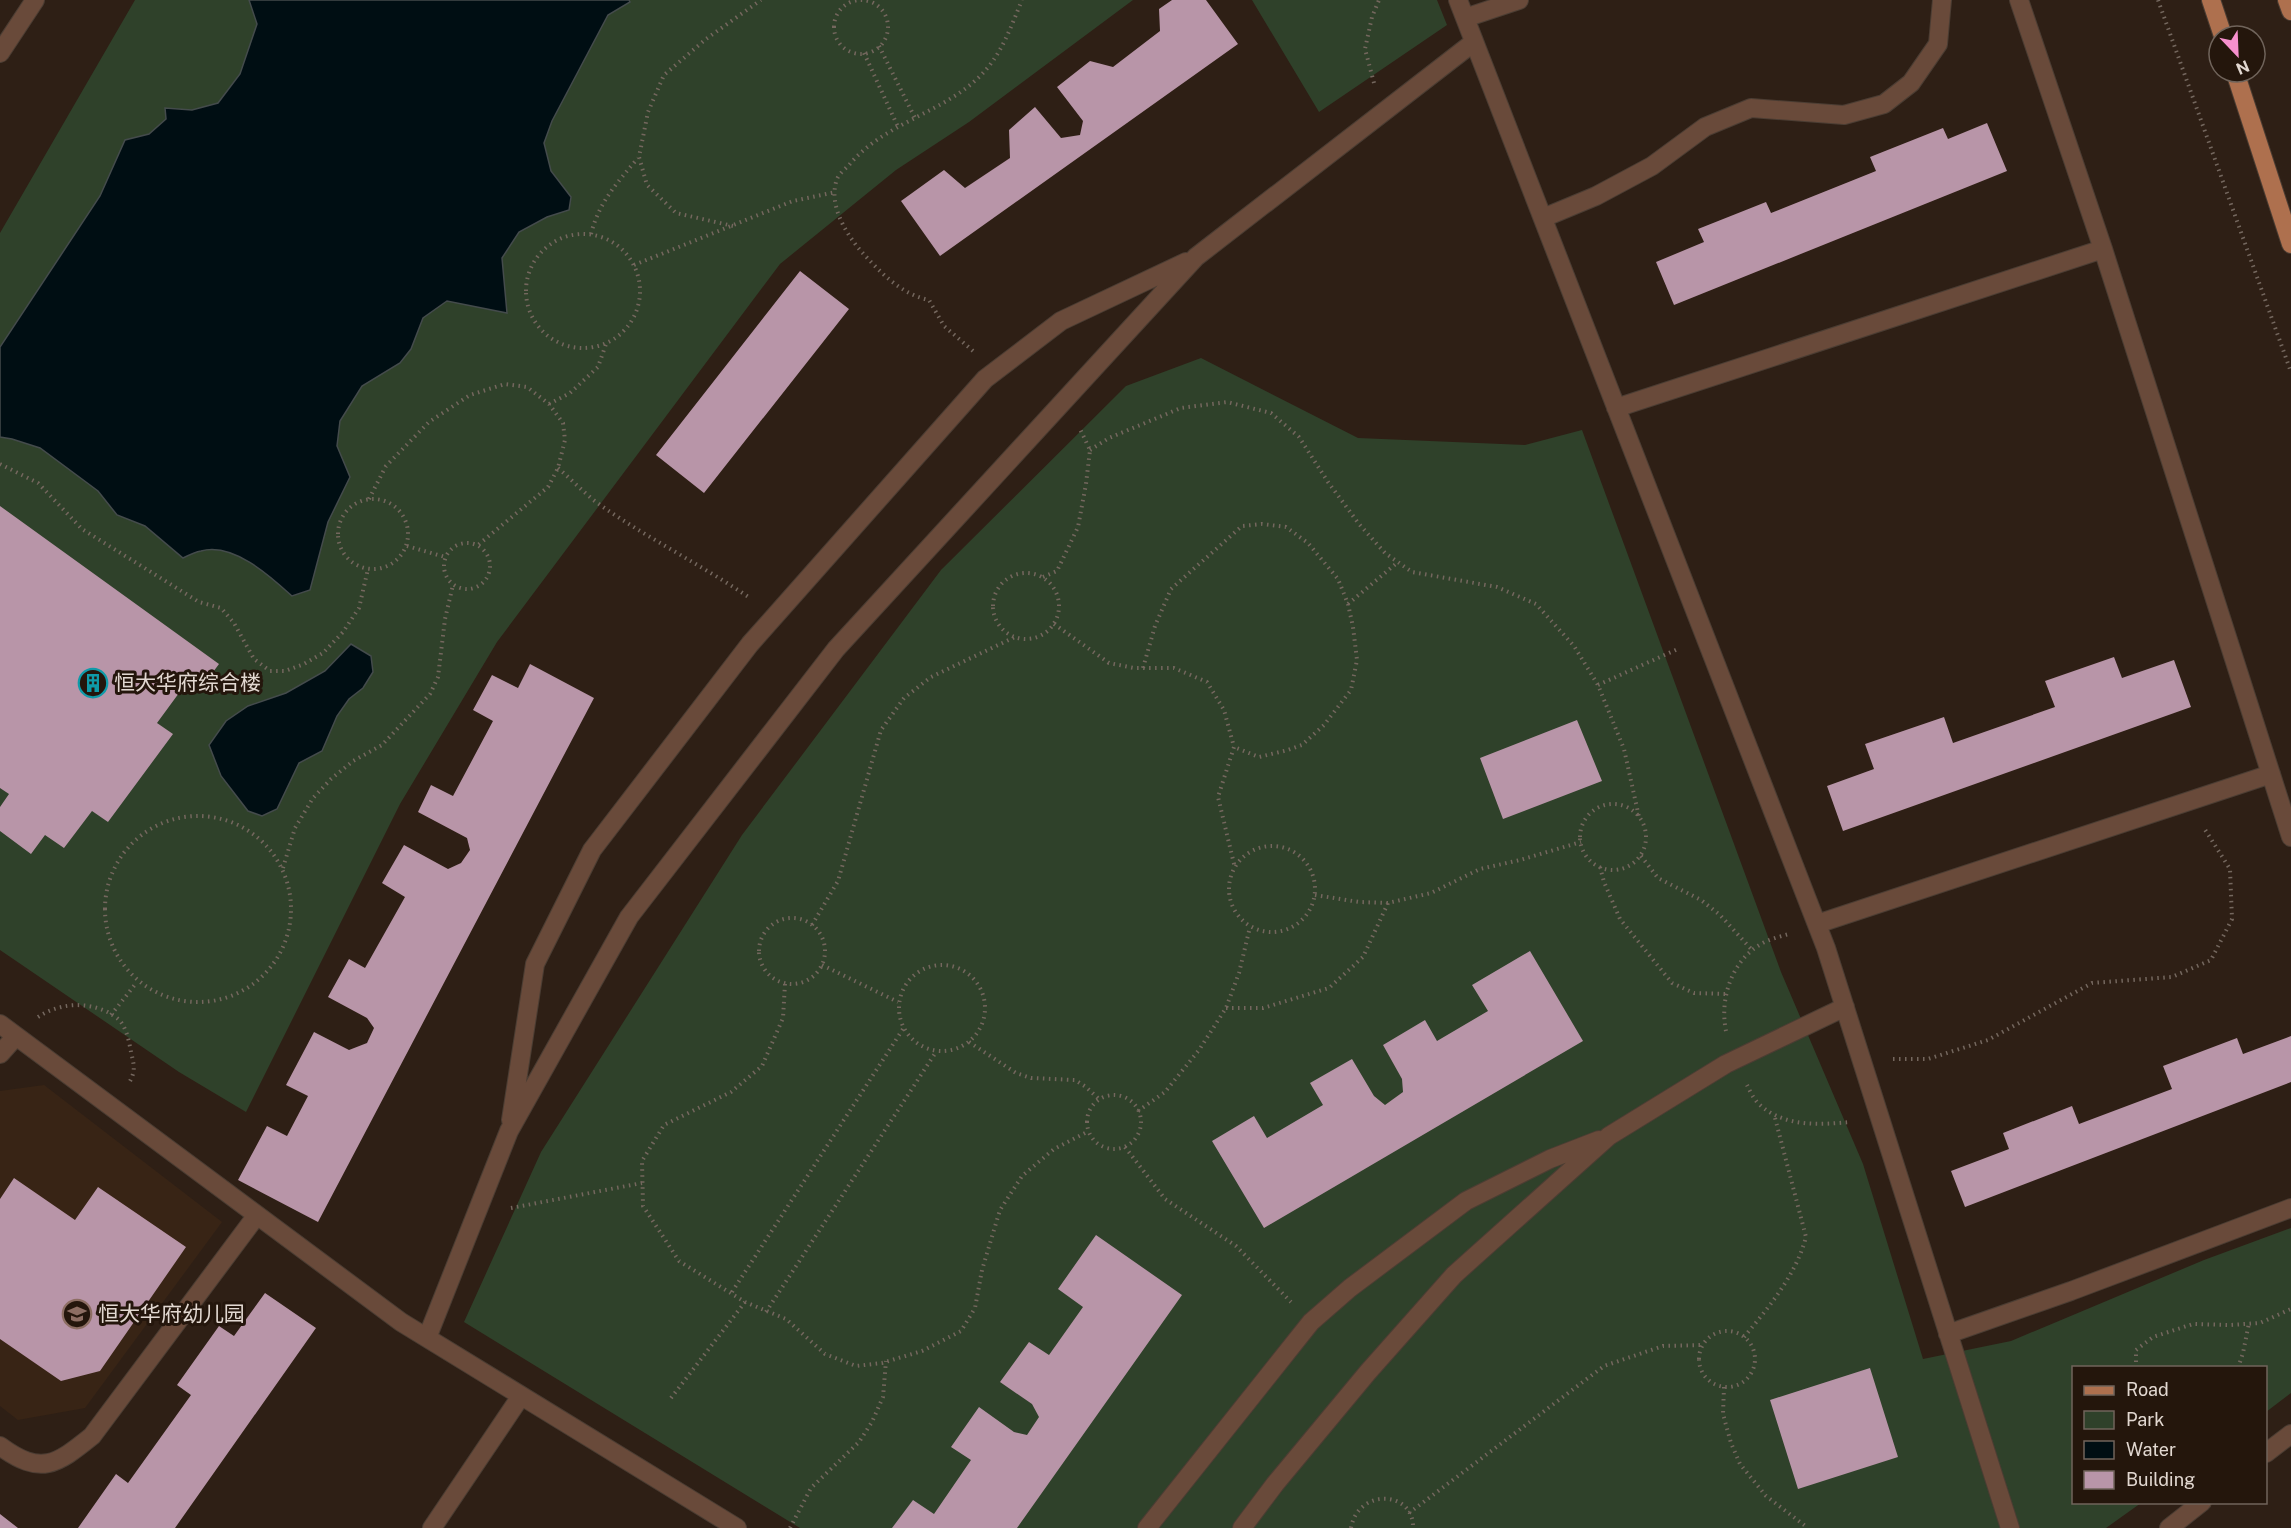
<svg xmlns="http://www.w3.org/2000/svg" width="2291" height="1528" font-family="'Public Sans','Noto Sans SC',sans-serif">
  <rect width="100%" height="100%" fill="#2e1f15"/>
  <path fill="#382415" d="M44 1085 222 1222 85 1408 18 1420 0 1406V1091Z"/>
  <path fill="#2f412a" d="M135 0H1133L969 122 896 170 780 264 497 642 400 804 246 1112 179 1072 0 950V233Z
    M1252 0H1437L1447 25 1319 112Z
    M1201 358 1358 438 1525 445 1582 430 1781 972 1863 1164 1923 1359 2011 1341 2204 1260 2291 1228V1393L2266 1412V1368H2074V1502L2141 1503 2106 1528H800L464 1322 541 1152 742 835 941 570 1126 386Z"/>
  <path fill="#000e13" stroke="#444b4c" stroke-width="1.5" d="M249 0H629L630 2 608 15 552 121 544 143 551 171 571 197 569 210 547 217 519 232 502 258 507 313 447 301 423 318 411 349 400 363 362 386 340 421 337 446 350 477 328 522 310 590 292 596C270 576 233 542 201 551 195 552 189 555 183 558L145 526 117 515 98 491 40 448 12 439 0 437V347L100 196 125 140 149 134 166 119 165 108 192 110 218 103 240 74 257 24Z
    M351 644 371 656 373 672 363 688 349 699 337 716 322 751 299 763 277 809 262 816 248 811 221 776 209 745 226 721 248 706 286 693 325 671Z"/>
  <path fill="#b895a8" d="M1172 0H1206L1238 44 940 256 901 201 944 170 965 188 1010 158 1009 130 1035 107 1061 138 1080 135 1083 121 1057 87 1090 61 1113 67 1160 31 1159 9Z
    M1987 123 2007 171 1674 305 1656 262 1704 242 1698 229 1766 202 1771 213 1876 171 1870 157 1943 128 1948 139Z
    M800 271 849 309 704 493 656 455Z
    M0 506 219 664 202 687 190 678 157 723 173 734 108 822 92 811 64 848 45 835 31 854 0 831V807L9 794 0 788Z
    M2114 657 2122 678 2174 660 2191 707 1843 831 1827 786 1874 769 1865 744 1944 717 1953 743 2055 707 2045 681Z
    M530 664 594 698 318 1222 238 1180 267 1126 287 1136 308 1096 286 1085 314 1032 349 1050 367 1043 374 1028 367 1018 328 997 349 959 365 968 405 897 382 883 404 845 448 869 461 863 470 850 467 838 418 812 431 785 453 796 493 721 473 710 492 675 518 688Z
    M1577 720 1602 781 1503 819 1480 758Z
    M1530 951 1583 1041 1264 1228 1212 1141 1254 1116 1267 1138 1323 1105 1310 1083 1352 1059 1374 1096 1385 1105 1403 1092 1402 1079 1383 1045 1425 1020 1437 1041 1488 1011 1472 985Z
    M2291 1036V1082L1965 1207 1951 1171 2009 1149 2003 1133 2072 1106 2079 1124 2172 1089 2163 1066 2237 1038 2243 1054Z
    M14 1178 75 1220 98 1187 186 1247 100 1371 61 1381 0 1339V1199Z
    M1096 1235 1182 1295 1017 1528H892L913 1500 934 1514 971 1460 951 1447 979 1407 1014 1432 1027 1435 1039 1417 1032 1404 1000 1382 1029 1342 1049 1355 1083 1307 1058 1289Z
    M265 1293 316 1328 175 1528H78L116 1474 128 1483 191 1395 177 1385 219 1326 234 1336Z
    M1870 1368 1898 1457 1798 1489 1770 1400Z
    M0 1514 18 1528H0Z"/>
  <g fill="none" stroke-linecap="round" stroke-linejoin="round">
    <g stroke="#4b3d33" stroke-width="20">
      <path id="service" d="M1458 0 1826 948 2010 1528
        M2019 0 2103 249 2291 837
        M1465 18 1519 0
        M0 53 35 0
        M1543 218 1596 196 1652 166 1705 127 1751 108 1844 115 1884 104 1911 83 1938 44 1942 0
        M1616 408 2103 249
        M1817 924 2271 774
        M0 1024 401 1322 737 1528
        M0 1054 16 1036
        M511 1120 535 964 592 850 750 644 985 379 1061 321 1186 262
        M1948 1334 2071 1291 2291 1208
        M427 1338 509 1131 629 917 836 649 1196 257 1474 42
        M0 1446C41 1476 56 1465 92 1436L257 1215
        M2266 1453 2291 1434
        M432 1528 521 1396
        M1147 1528 1311 1322 1350 1288 1466 1201 1550 1159 1599 1140
        M1242 1528 1275 1484 1368 1372 1454 1275 1609 1136 1726 1064 1845 1007
        M2169 1528 2202 1502"/>
    </g>
    <g stroke="#4b3d33" stroke-width="20">
      <path id="primary" d="M2211 0 2223 36
        M2287 0 2291 11
        M2235 72 2291 244"/>
    </g>
    <path stroke="#74675e" stroke-width="4" stroke-dasharray="1.5 4.5" stroke-linecap="butt" d="M2158 0 2291 372
      M834 27a27 27 0 1 1 54 0a27 27 0 1 1-54 0Z
      M879 46 915 118
      M864 53 898 127
      M1374 83 1365 49 1372 17 1379 0
      M733 226 676 213 647 185 639 157 648 112 664 75 706 39 761 0
      M591 234C599 202 617 183 638 158
      M526 291a57 57 0 1 1 114 0a57 57 0 1 1-114 0Z
      M634 265 793 201 836 192
      M973 351 944 326 929 300C900 294 879 271 860 250 845 232 828 204 837 179 839 174 845 169 849 165 883 124 939 114 977 79 1001 57 1010 29 1022 0
      M549 404 570 393 598 367 606 344
      M1090 450 1109 438 1181 408 1227 402 1271 413 1299 437 1328 482 1359 524 1385 553 1412 572 1497 587 1536 604 1574 646 1598 685 1624 749 1639 817
      M0 464 38 483 82 529 199 602 221 608 234 623 254 659 270 671H285L304 664 323 653 343 632 359 608 368 569
      M558 468C571 479 583 492 596 502 645 537 700 564 750 598
      M338 534a35 35 0 1 1 70 0a35 35 0 1 1-70 0Z
      M369 499 386 466 429 422 470 395 505 384 527 387 549 404 563 423 565 440 558 468 548 487 478 545
      M444 566a23 23 0 1 1 46 0a23 23 0 1 1-46 0Z
      M407 546 445 557
      M993 606a33 33 0 1 1 66 0a33 33 0 1 1-66 0Z
      M1043 577 1057 571 1078 527 1086 484 1090 450 1080 429
      M1348 604 1398 562
      M1054 624 1109 663 1134 668H1174L1207 682 1224 710 1234 747 1218 797 1235 868
      M1143 668 1155 626 1171 589 1242 526 1262 524 1286 527 1308 543 1338 579 1348 604 1353 627 1357 660 1351 690 1324 725 1302 745 1288 750 1259 757 1234 747
      M1598 685 1680 648
      M1580 837a33 33 0 1 1 66 0a33 33 0 1 1-66 0Z
      M105 909a93 93 0 1 1 186 0a93 93 0 1 1-186 0Z
      M1229 889a43 43 0 1 1 86 0a43 43 0 1 1-86 0Z
      M1641 856 1658 878 1701 900 1720 915 1753 951
      M1600 867 1604 882 1620 919 1672 983 1694 993 1726 994
      M283 868 295 828 313 798 331 779 353 761 382 745 430 694 438 677 445 619 453 585
      M1315 895 1359 902 1388 903 1431 893 1480 869 1520 860 1581 842
      M759 951a33 33 0 1 1 66 0a33 33 0 1 1-66 0Z
      M812 925 838 881 881 730 904 698 931 677 1015 637
      M899 1008a43 43 0 1 1 86 0a43 43 0 1 1-86 0Z
      M822 965 898 1002
      M785 984 783 1018 762 1066 731 1092 664 1125 642 1161 643 1206 679 1261 745 1302 786 1319 825 1354 856 1366 882 1363 922 1351 961 1331 975 1308 982 1270 1000 1210 1022 1176 1054 1149 1089 1131
      M1226 1008H1263L1329 988 1363 957 1388 903
      M111 1015 137 982
      M38 1017C62 1001 95 1001 117 1018 126 1025 129 1041 131 1052 134 1065 136 1071 129 1083
      M1726 1031C1719 997 1733 956 1767 941 1774 938 1782 936 1789 934
      M969 1042 1016 1073 1031 1078 1075 1080 1086 1087 1100 1100
      M1893 1059H1928L1988 1040 2092 983 2172 977 2211 960 2232 919 2230 869 2204 828
      M1747 1085C1750 1091 1754 1100 1760 1105 1785 1127 1818 1125 1850 1122
      M1087 1122a27 27 0 1 1 54 0a27 27 0 1 1-54 0Z
      M1138 1111 1165 1092 1199 1050 1226 1008 1239 973 1250 927
      M1125 1147 1165 1199 1236 1246 1291 1302
      M511 1208 642 1183
      M732 1292 903 1029
      M766 1312 936 1052
      M1699 1359a28 28 0 1 1 56 0a28 28 0 1 1-56 0Z
      M1744 1337C1769 1307 1796 1275 1806 1237L1774 1114
      M2136 1368V1350L2153 1337 2193 1324 2230 1325 2260 1323 2291 1309
      M2238 1368 2243 1353 2249 1323
      M1724 1387 1723 1414 1731 1443 1740 1464 1766 1496 1808 1528
      M671 1398 745 1302
      M1409 1513 1604 1366 1663 1346 1703 1345
      M790 1528 811 1488 859 1442 872 1422 883 1397 886 1361
      M1351 1528C1358 1488 1414 1490 1413 1528"/>
    <use href="#service" stroke="#694a3a" stroke-width="18"/>
    <use href="#primary" stroke="#ae704e" stroke-width="18"/>
  </g>
  <defs>
    <g id="building-ring" transform="scale(1.5)"><circle r="9.5" fill="#24160c" stroke="#0f9aa8" stroke-width="1.5"/><path d="M-4-6H4V6H1V3H-1V6H-4ZM-2.5-4.3h1.7v1.8h-1.7ZM.8-4.3h1.7v1.8H.8ZM-2.5-1h1.7V.8h-1.7ZM.8-1h1.7V.8H.8Z" fill="#0f9aa8"/></g>
    <g id="school-ring" transform="scale(1.5)"><circle r="9.5" fill="#24160c" stroke="#8d6e63" stroke-width="1.5"/><path d="M0-5L7-2L0 1L-7-2ZM-4 1L0 2.5L4 1V4Q0 6-4 4Z" fill="#8d6e63"/></g>
  </defs>
  <g fill-rule="evenodd">
    <use href="#building-ring" x="93" y="683"/>
    <use href="#school-ring" x="77" y="1314"/>
  </g>
  <g text-anchor="middle" stroke-width="6" stroke-linejoin="round" paint-order="stroke">
    <g font-size="21" fill="#e2d8d1" stroke="#24160c" text-anchor="start">
      <text x="114" y="690">恒大华府综合楼</text>
      <text x="98" y="1321">恒大华府幼儿园</text>
    </g>
  </g>
  <rect x="2072" y="1366" width="195" height="138" fill="#24160c" stroke="#70645b" stroke-width="1.5"/>
  <rect x="2084" y="1386" width="30" height="9" fill="#ae704e" stroke="#70645b" stroke-width="1.5"/>
  <text x="2126" y="1396" font-size="18" fill="#e2d8d1">Road</text>
  <rect x="2084" y="1411" width="30" height="18" fill="#2f412a" stroke="#70645b" stroke-width="1.5"/>
  <text x="2126" y="1426" font-size="18" fill="#e2d8d1">Park</text>
  <rect x="2084" y="1441" width="30" height="18" fill="#000e13" stroke="#70645b" stroke-width="1.5"/>
  <text x="2126" y="1456" font-size="18" fill="#e2d8d1">Water</text>
  <rect x="2084" y="1471" width="30" height="18" fill="#b895a8" stroke="#70645b" stroke-width="1.5"/>
  <text x="2126" y="1486" font-size="18" fill="#e2d8d1">Building</text>
  <g transform="translate(2237 54) rotate(157)"><circle r="28" fill="#24160c" stroke="#70645b" stroke-width="1.5"/>
  <path d="M0-4.5L10 22L0 15L-10 22Z" fill="#f790ce"/>
  <text y="-9" font-size="16" font-weight="bold" text-anchor="middle" fill="#e2d8d1">N</text>
  </g>
</svg>
